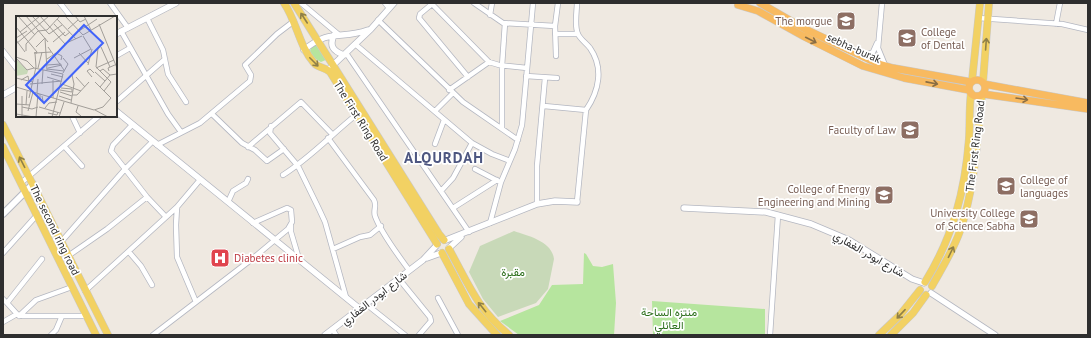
<svg xmlns="http://www.w3.org/2000/svg" width="1091" height="338" font-family="'PT Sans',Vazirmatn,sans-serif">
  <rect width="100%" height="100%" fill="#efe9e1"/>
  <path fill="#b6e59e" d="M316 44 328 59 321 62 312 57 310 51 312 45Z
    M584 253 586 254 593 266 602 267 613 264 616 303 614 335H519L500 321 539 305 552 285 583 284Z
    M652 301 765 309V335H653Z"/>
  <path fill="#c8d9b8" d="M514 231C528 236 552 241 554 259L548 289 536 303 498 317 483 299 469 272 480 246Z"/>
  <g fill="none" stroke-linecap="round" stroke-linejoin="round">
    <g stroke="#b4b7c1" stroke-width="6">
      <path id="minor" d="M60 3 71 17
        M110 3 128 28
        M301 3 338 34
        M385 3 389 8
        M431 3 489 62 499 65 527 68
        M474 3 503 23 555 26
        M882 3 878 48 885 65
        M432 4 420 14 419 18 468 77
        M490 15 492 3
        M147 18 163 50 168 74 186 102
        M978 18 1062 24 1088 30
        M378 20 463 102 518 140
        M1056 24 1060 3
        M121 31 168 114 181 132
        M555 34H578
        M355 44 472 143 492 154 510 161
        M3 51 17 69
        M346 53 469 232
        M116 56 130 48
        M556 56 555 26 558 3
        M863 57 873 52 877 43
        M526 76 557 78
        M449 90 489 62
        M116 102 165 59
        M544 106 586 110C599 91 604 68 590 48 586 43 580 39 578 34 574 26 577 11 577 3
        M435 111 453 93
        M212 114 242 143 255 150 267 161 284 149
        M72 116 80 133
        M132 125 113 145 111 151 147 197 166 217
        M271 126 270 133 298 166 319 209 325 222 346 297
        M502 128V66L505 23
        M328 138 374 200C377 206 373 210 375 216 381 233 398 255 409 270
        M435 144 444 120
        M157 145 200 123 250 81 251 75 245 65 277 34 294 21
        M64 146 82 166
        M248 147 301 102 332 134
        M475 169 498 181
        M283 175C310 158 331 135 356 115
        M21 183 99 116
        M441 191 453 178 472 143
        M228 202 233 191 246 183 248 179
        M577 202 586 110
        M537 204V166L545 78
        M453 208 497 180
        M490 223 501 182 515 149 522 125 533 3
        M291 225V232L299 259
        M61 242 126 168 152 142
        M333 249 360 237 370 235 381 226
        M129 252 141 266 152 285
        M3 253 37 215
        M68 256 107 229 147 197
        M399 279 430 317 431 321 419 335
        M85 291 177 207
        M438 298 458 335
        M3 299 7 303 42 259
        M196 302 177 257 176 225 177 207 199 181
        M7 303 17 314 22 316H86
        M366 304 405 335
        M19 316 36 300 72 287
        M3 322 17 314
        M333 330 336 335
        M51 335 56 330 62 316
        M153 335 252 259 288 229 292 222 291 210 287 208 253 223
        M770 335 778 215"/>
    </g>
    <g stroke="#b4b7c1" stroke-width="7">
      <path id="tertiary" d="M116 34 176 3
        M334 35C329 46 333 51 344 55
        M304 50C330 28 341 40 368 30
        M331 67 371 29 394 3
        M3 95 17 87
        M116 111 360 309
        M684 208 766 212 811 224 849 240 912 279 924 283
        M446 240 537 204 555 201 577 202
        M449 248 461 237
        M427 258 441 253
        M931 293 995 335
        M325 335 423 260 436 246"/>
    </g>
    <g stroke="#b4b7c1" stroke-width="8">
      <path id="secondary" d="M3 214 33 184"/>
    </g>
    <g stroke="#c9c9c9" stroke-width="8">
      <path id="primary" d="M284 3C297 22 299 46 314 63 318 68 325 67 330 72L437 244
        M294 3 439 234 444 240
        M972 81 980 3
        M983 82 989 3
        M3 125 108 335
        M3 147 96 335
        M449 249C469 285 476 307 509 335
        M442 253 469 304 497 335
        M925 282C953 237 965 191 969 139 970 124 969 108 971 93
        M932 286C942 268 953 251 960 231 975 188 977 140 982 95
        M879 335 900 315 920 290
        M891 335 913 313 926 295"/>
    </g>
    <g stroke="#c9c9c9" stroke-width="8">
      <path id="trunk" d="M760 3 805 29 879 64 893 68 971 82
        M738 5 758 11 803 36 863 66 904 78 969 90
        M969 88a8 8 0 1 1 16 0a8 8 0 1 1-16 0Z
        M984 84 1088 103
        M983 94 1088 109"/>
    </g>
    <use href="#minor" stroke="#fff" stroke-width="4.5"/>
    <use href="#tertiary" stroke="#fff" stroke-width="5.5"/>
    <use href="#secondary" stroke="#fff" stroke-width="6"/>
    <use href="#primary" stroke="#f2d163" stroke-width="7"/>
    <use href="#trunk" stroke="#f8ba60" stroke-width="7"/>
  </g>
  <defs><path id="oneway-shaft" d="M-6 0H5M1.5-3L5.5 0L1.5 3" fill="none" stroke-width="1.6" stroke-linecap="round" stroke-linejoin="round"/></defs>
  <g stroke="#908048">
    <use href="#oneway-shaft" transform="translate(304 18) rotate(-123)"/>
    <use href="#oneway-shaft" transform="translate(986 44) rotate(-86)"/>
    <use href="#oneway-shaft" transform="translate(314 62) rotate(45)"/>
    <use href="#oneway-shaft" transform="translate(22 162) rotate(-117)"/>
    <use href="#oneway-shaft" transform="translate(951 252) rotate(-64)"/>
    <use href="#oneway-shaft" transform="translate(482 307) rotate(-129)"/>
    <use href="#oneway-shaft" transform="translate(901 314) rotate(133)"/>
  </g>
  <g stroke="#896d44">
    <use href="#oneway-shaft" transform="translate(811 40) rotate(27)"/>
    <use href="#oneway-shaft" transform="translate(932 83) rotate(11)"/>
    <use href="#oneway-shaft" transform="translate(1022 99) rotate(9)"/>
  </g>
  <defs>
    <g id="university-square" transform="scale(1)"><rect x="-9" y="-9" width="18" height="18" rx="4" fill="#8d6e63" stroke="#fff"/><path d="M0-5L7-2L0 1L-7-2ZM-4 1L0 2.5L4 1V4Q0 6-4 4Z" fill="#fff"/></g>
    <g id="hospital-square" transform="scale(1)"><rect x="-9" y="-9" width="18" height="18" rx="4" fill="#e0444e" stroke="#fff"/><path d="M-5-5h3v3.5h4V-5h3V5h-3V1.5h-4V5h-3Z" fill="#fff"/></g>
  </defs>
  <g fill-rule="evenodd">
    <use href="#university-square" x="846" y="21"/>
    <use href="#university-square" x="907" y="38"/>
    <use href="#university-square" x="910" y="130"/>
    <use href="#university-square" x="1006" y="186"/>
    <use href="#university-square" x="884" y="195"/>
    <use href="#university-square" x="1029" y="219"/>
    <use href="#hospital-square" x="220" y="258"/>
  </g>
  <g text-anchor="middle" stroke-width="3.5" stroke-linejoin="round" paint-order="stroke">
    <g font-size="11" fill="#785e54" stroke="#fff" text-anchor="end">
      <text x="832" y="25">The morgue</text>
      <text x="921" y="36" text-anchor="start">College<tspan x="921" dy="13">of Dental</tspan></text>
      <text x="896" y="134">Faculty of Law</text>
      <text x="1020" y="184" text-anchor="start">College of<tspan x="1020" dy="13">languages</tspan></text>
      <text x="870" y="193">College of Energy<tspan x="870" dy="13">Engineering and Mining</tspan></text>
      <text x="1015" y="217">University College<tspan x="1015" dy="13">of Science Sabha</tspan></text>
    </g>
    <g font-size="11" fill="#2e2e2e" stroke="#fff">
      <text transform="translate(854 48) rotate(24)" y="4">sebha-burak</text>
      <text transform="translate(361 121) rotate(58)" y="4">The First Ring Road</text>
      <text transform="translate(975 146) rotate(-83)" y="4">The First Ring Road</text>
      <text transform="translate(55 230) rotate(64)" y="4">The second ring road</text>
      <text transform="translate(869 254) rotate(30)" y="4">شارع ابودر الغفاري</text>
      <text transform="translate(374 298) rotate(-38)" y="4">شارع ابودر الغفاري</text>
    </g>
    <g font-size="11" fill="#be3a42" stroke="#fff" text-anchor="start">
      <text x="234" y="262">Diabetes clinic</text>
    </g>
    <g font-size="11" fill="#2c6e1b" stroke="#fff">
      <text x="513" y="276">مقبرة</text>
      <text x="669" y="316">منتزه الساحة<tspan x="669" dy="13">العائلي</tspan></text>
    </g>
    <g font-size="15" font-weight="bold" letter-spacing="1" fill="#4d5680" stroke="#fff">
      <text x="444" y="163">ALQURDAH</text>
    </g>
  </g>
  <g transform="translate(16 16)">
    <rect width="101" height="101" fill="#efe9e1"/>
    <path d="M0 43 12 55 11 58 0 60Z" fill="#c8d9b8"/>
    <path fill="none" stroke="#a29e99" stroke-width="1" d="M2 0 19 19M10 0 32 26M16 0 33 18 46 9M24 0 49 28M49 0 67 19M59 0 64 6 70 3M68 0 75 14M41 3 60 23M38 8 49 20 54 16M83 8 101 52M0 11 21 36 18 37H21V36M52 13 62 4M63 15 81 3M4 16 24 0M67 19 99 0M67 20 75 33M0 22 11 15M29 22 31 54M0 24 9 36M37 26 49 16M0 28 33 0M48 28 66 20M20 31 29 22M32 31 48 54M85 31 94 51M82 32 80 51 95 66 88 75M10 35V28L22 15 31 14 44 0M19 37 20 51M20 37 35 36M63 37 72 47M0 41 11 45 18 52M0 42 11 54 18 52 47 58M58 42 75 33M31 43 40 37 46 40 45 44M31 49 45 48M72 49 76 33M22 52 26 36M32 52 46 49M80 52 98 44M31 53 48 55M84 55 87 53 94 59M93 55 92 52 101 48M79 56 89 65M47 57 52 48 47 42M35 58 47 61M31 61 44 65M60 61 69 71M76 61 71 55 74 53 78 57M0 62 17 66M5 64 12 60 13 66M14 68 46 65M26 68 27 54M46 68 65 75M0 71 78 94 87 91 95 82 79 66M84 71 94 59 101 58M45 72 56 73V76M44 74 56 76M44 76 56 80M21 77 22 63M24 78V84L27 85 26 80M56 79H61L73 66M43 80 55 84M13 82 20 51M37 82V64M55 87 58 68 56 59M0 88 14 89M10 89 11 75M62 90 60 96 65 100M6 91 16 93 22 91M23 91 44 97M29 92 33 87 41 86M79 94 92 101M12 95 17 76M32 97 41 99 42 96M0 98 18 101M6 101V80M20 101 22 77M36 101 47 58M43 101 48 86"/>
    <path fill="#4264fb" fill-opacity="0.15" stroke="#4264fb" stroke-width="2" d="M68 9 87 27 28 87 10 69Z"/>
    <rect width="101" height="101" fill="none" stroke="#2e2e2e" stroke-width="2"/>
  </g>
  <rect width="1091" height="338" fill="none" stroke="#2e2e2e" stroke-width="8"/>
</svg>
